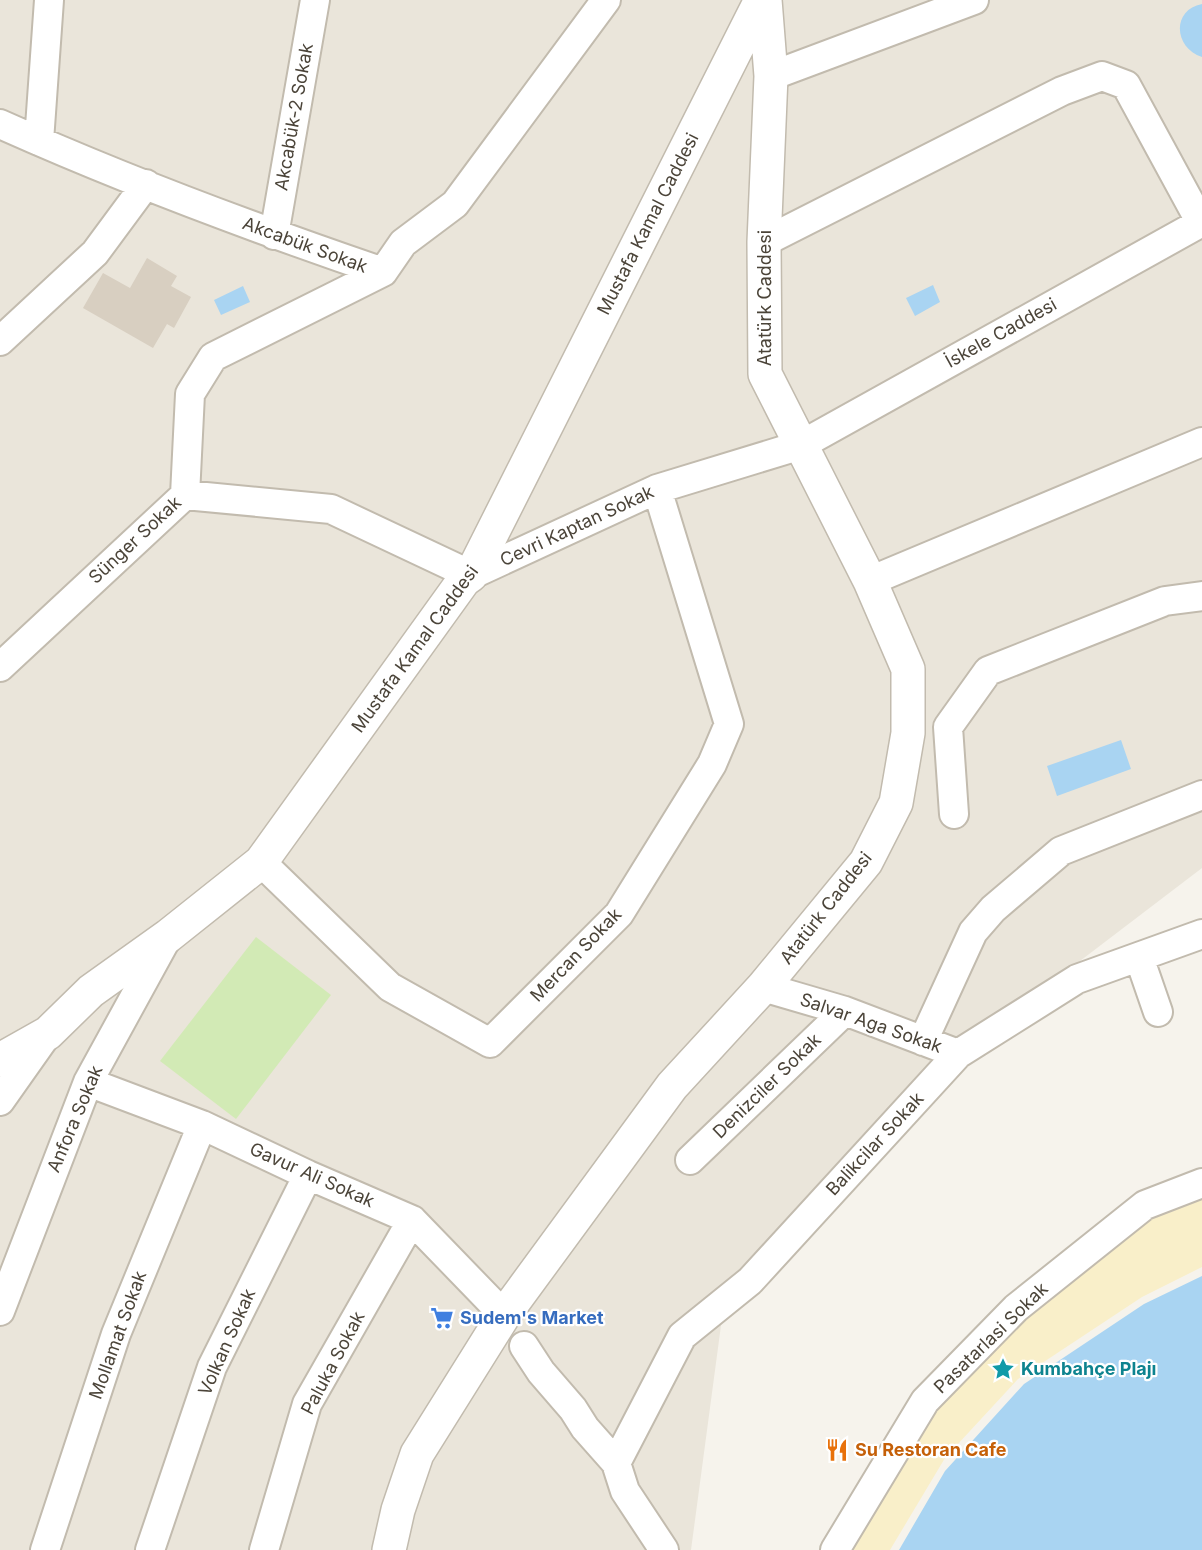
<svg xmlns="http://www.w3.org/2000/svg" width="1202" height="1550" font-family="Inter,sans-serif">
  <rect width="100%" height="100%" fill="#f6f3ec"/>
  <path fill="#eae5da" d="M0 0H1202V868L958 1054 726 1288 691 1550H0Z"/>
  <path fill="#d2eab5" d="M256 937 331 995 236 1119 160 1061Z"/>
  <path fill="#f9efc9" d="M1202 1195V1267L1142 1297 1018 1379 945 1458 890 1550H849L937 1407 982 1360 1049 1298 1151 1217Z"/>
  <path fill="#a9d4f2" d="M1202 4V57C1174 48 1171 10 1202 4Z
    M933 285 940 302 915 316 906 298Z
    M243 286 250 302 221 315 214 300Z
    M1121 740 1131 769 1057 796 1047 766Z
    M1202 1276V1550H899L945 1471 1024 1384 1144 1304Z"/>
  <path fill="#d8cfc1" d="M147 258 177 276 171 286 191 297 174 328 167 324 153 348 83 308 103 273 130 288Z"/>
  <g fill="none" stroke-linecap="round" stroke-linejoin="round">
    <g stroke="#c2bbae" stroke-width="32">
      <path id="minor" d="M771 76 974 0
        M0 124C125 180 254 228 383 272
        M39 141 49 0
        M274 235 315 0
        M764 242 1062 91 1102 76 1126 85 1201 223
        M0 341 95 253 146 184
        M185 495 331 509 471 575 657 489 801 445 1202 222
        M870 581 1202 442
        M0 667 185 495 190 394 213 357 383 272 403 243 455 204 606 0
        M954 814 948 727 988 671 1165 601 1202 596
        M261 862 390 987 490 1043 619 914 712 764 729 724 657 489
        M1139 957 1158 1012
        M763 987 845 1011 958 1054 1077 979 1202 934
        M923 1041 973 932 993 909 1061 851 1202 795
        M88 1082 202 1125 308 1175 412 1220 504 1315
        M0 1101 48 1033
        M690 1160 845 1011
        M0 1311 88 1082 168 936
        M524 1346 541 1372 573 1409 585 1428 616 1463 625 1491 664 1550
        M616 1463 682 1336 750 1281 958 1054
        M45 1550 116 1334 202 1125
        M150 1550 212 1367 308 1175
        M264 1550 307 1404 412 1220
        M835 1550 925 1401 1016 1308 1145 1205 1202 1183"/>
    </g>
    <g stroke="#c2bbae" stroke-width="36">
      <path id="tertiary" d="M0 1060 48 1033 91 991 168 936 261 862 464 580 471 575 761 0
        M389 1550 398 1510 417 1454 504 1315 672 1086 763 987 866 862 896 803 908 733V669L870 581 765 374 764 242 771 76 765 0"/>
    </g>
    <use href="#minor" stroke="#fff" stroke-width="28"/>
    <use href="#tertiary" stroke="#fff" stroke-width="33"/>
  </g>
  <defs>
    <g id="supermarket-bare" transform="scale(1.8)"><path d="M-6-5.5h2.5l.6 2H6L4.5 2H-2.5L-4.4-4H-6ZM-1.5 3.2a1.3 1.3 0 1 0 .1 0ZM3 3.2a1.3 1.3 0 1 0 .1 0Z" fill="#3f7fe0" stroke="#fff" stroke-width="2.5" paint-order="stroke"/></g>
    <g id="sight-bare" transform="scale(1.8)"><path d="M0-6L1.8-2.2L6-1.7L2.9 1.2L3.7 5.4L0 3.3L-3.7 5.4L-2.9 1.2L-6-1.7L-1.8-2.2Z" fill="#0f9aa8" stroke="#fff" stroke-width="2.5" paint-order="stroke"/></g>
    <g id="restaurant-bare" transform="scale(1.8)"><path d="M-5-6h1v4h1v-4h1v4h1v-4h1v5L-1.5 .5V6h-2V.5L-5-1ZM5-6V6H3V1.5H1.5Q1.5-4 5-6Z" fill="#e8710a" stroke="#fff" stroke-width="2.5" paint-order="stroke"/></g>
  </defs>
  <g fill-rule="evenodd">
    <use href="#supermarket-bare" x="442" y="1318"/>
    <use href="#sight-bare" x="1003" y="1369"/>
    <use href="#restaurant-bare" x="837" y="1450"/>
  </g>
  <g text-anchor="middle" stroke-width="4.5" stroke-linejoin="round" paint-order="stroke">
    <g font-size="18" fill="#4b4439" stroke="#fff">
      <text transform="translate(294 117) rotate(-80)" y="6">Akcabük-2 Sokak</text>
      <text transform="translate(648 224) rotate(-63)" y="6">Mustafa Kamal Caddesi</text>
      <text transform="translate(305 245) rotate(20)" y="6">Akcabük Sokak</text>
      <text transform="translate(765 298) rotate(-90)" y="6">Atatürk Caddesi</text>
      <text transform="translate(1001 333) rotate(-29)" y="6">İskele Caddesi</text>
      <text transform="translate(577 526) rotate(-25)" y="6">Cevri Kaptan Sokak</text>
      <text transform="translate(135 540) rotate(-43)" y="6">Sünger Sokak</text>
      <text transform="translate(415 649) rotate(-54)" y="6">Mustafa Kamal Caddesi</text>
      <text transform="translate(826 908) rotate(-52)" y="6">Atatürk Caddesi</text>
      <text transform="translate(576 955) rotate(-46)" y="6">Mercan Sokak</text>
      <text transform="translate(871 1023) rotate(19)" y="6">Salvar Aga Sokak</text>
      <text transform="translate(767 1086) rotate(-44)" y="6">Denizciler Sokak</text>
      <text transform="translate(75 1119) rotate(-67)" y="6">Anfora Sokak</text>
      <text transform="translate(875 1144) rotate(-47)" y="6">Balikcilar Sokak</text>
      <text transform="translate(312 1175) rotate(24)" y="6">Gavur Ali Sokak</text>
      <text transform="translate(118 1335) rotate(-70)" y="6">Mollamat Sokak</text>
      <text transform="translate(991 1338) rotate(-44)" y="6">Pasatarlasi Sokak</text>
      <text transform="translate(227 1342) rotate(-66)" y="6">Volkan Sokak</text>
      <text transform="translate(333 1363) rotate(-62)" y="6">Paluka Sokak</text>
    </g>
    <g font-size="18" font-weight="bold" fill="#366cbe" stroke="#fff" text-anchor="start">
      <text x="460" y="1324">Sudem's Market</text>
    </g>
    <g font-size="18" font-weight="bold" fill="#0d838f" stroke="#fff" text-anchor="start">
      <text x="1021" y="1375">Kumbahçe Plajı</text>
    </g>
    <g font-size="18" font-weight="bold" fill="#c56008" stroke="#fff" text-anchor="start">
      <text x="855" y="1456">Su Restoran Cafe</text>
    </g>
  </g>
</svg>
